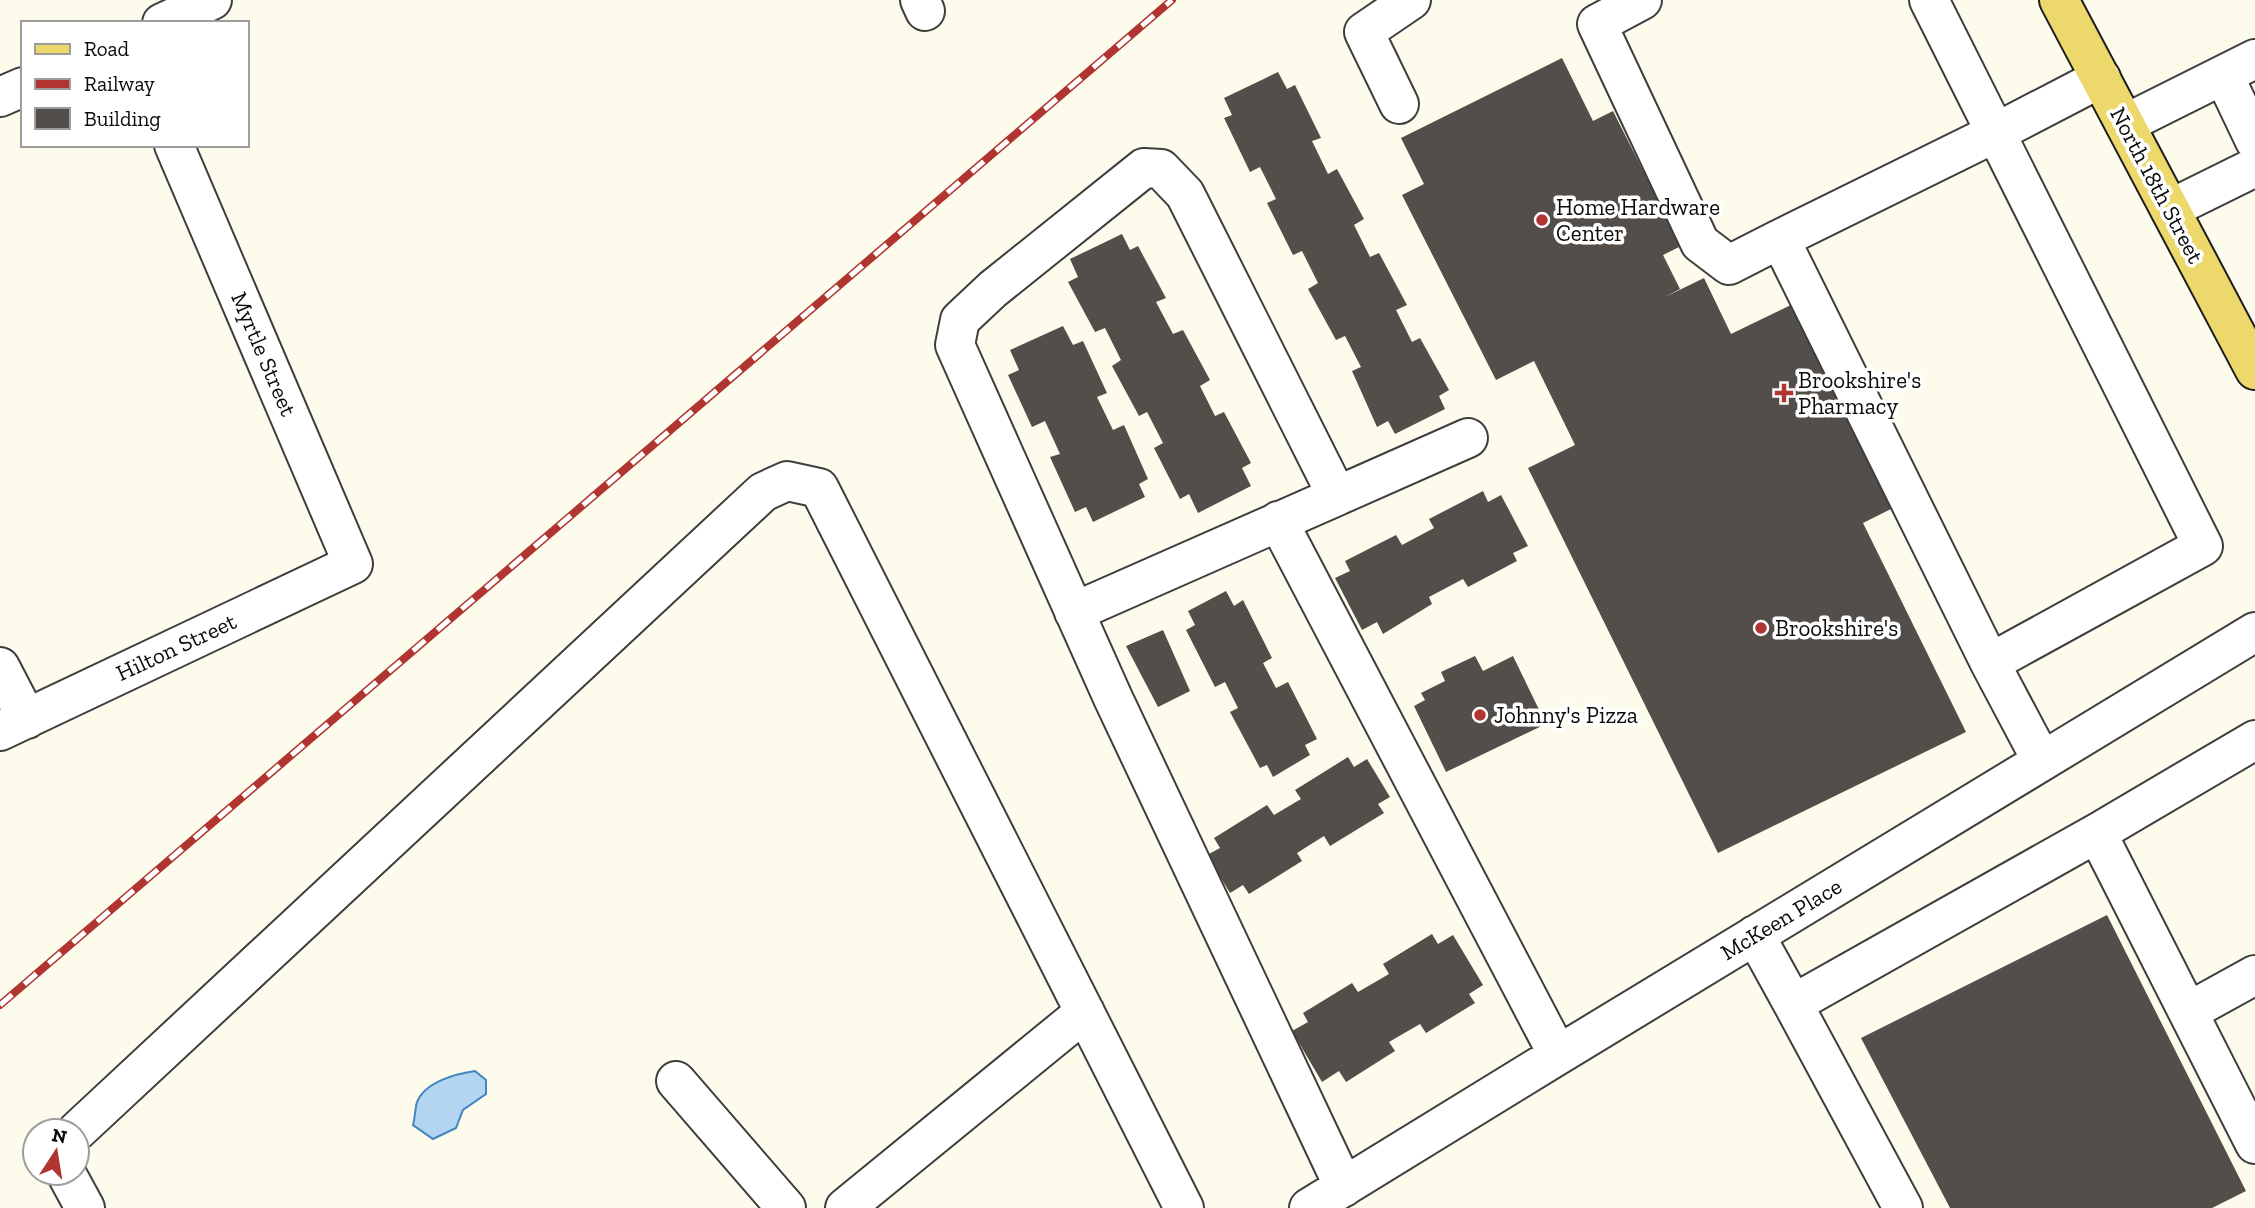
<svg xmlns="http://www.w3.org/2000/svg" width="2255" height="1208" font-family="'Zilla Slab',serif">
  <rect width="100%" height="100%" fill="#fdfbeb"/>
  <path fill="#b4d5f1" stroke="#4184c2" stroke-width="2" d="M475 1071 486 1080V1094L463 1110 456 1128 433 1139 413 1125C415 1118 415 1109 417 1102 425 1082 455 1074 475 1071Z"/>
  <path fill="#534e49" d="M1562 58 1593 121 1613 111 1681 246 1663 255 1680 289 1665 297 1704 278 1731 334 1803 299 1903 503 1863 523 1966 732 1718 853 1528 468 1575 445 1534 361 1496 380 1402 195 1424 184 1401 138Z
    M1278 72 1287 89 1295 85 1321 138 1312 141 1328 174 1337 169 1364 219 1354 225 1370 257 1379 253 1407 305 1396 310 1412 342 1420 338 1449 390 1439 396 1445 409 1395 434 1388 421 1377 427 1352 371 1361 367 1345 336 1336 340 1308 289 1318 283 1302 251 1293 255 1267 203 1276 199 1260 167 1250 172 1224 118 1232 115 1224 98Z
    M1122 234 1130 250 1138 246 1166 298 1156 302 1173 334 1183 330 1210 380 1200 386 1215 416 1224 412 1251 463 1242 468 1251 486 1198 513 1189 494 1180 499 1154 448 1163 443 1147 412 1139 416 1112 366 1121 360 1105 328 1095 332 1068 282 1078 277 1070 259Z
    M1063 326 1073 345 1083 341 1107 393 1097 397 1113 430 1124 425 1148 479 1139 484 1145 497 1093 522 1086 507 1075 512 1050 457 1060 454 1045 421 1032 427 1008 375 1019 370 1010 350Z
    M1483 491 1488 502 1501 495 1528 546 1513 553 1517 561 1468 587 1463 579 1429 597 1432 604 1383 634 1377 622 1362 630 1335 578 1350 571 1345 561 1396 535 1402 545 1434 528 1429 519Z
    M1226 591 1234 606 1243 600 1272 658 1263 663 1276 688 1288 682 1317 739 1305 745 1310 755 1273 777 1267 765 1260 768 1230 712 1238 708 1225 682 1215 687 1186 630 1195 625 1188 611Z
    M1163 630 1190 691 1158 707 1126 646Z
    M1475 656 1483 671 1513 656 1546 724 1446 772 1414 706 1425 700 1421 693 1445 681 1441 672Z
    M1348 757 1354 767 1367 759 1390 797 1378 804 1384 813 1330 846 1324 836 1297 853 1302 861 1249 894 1243 885 1230 893 1207 855 1220 848 1214 838 1267 805 1274 815 1301 799 1295 790Z
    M2107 915 2246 1191 2212 1208H1950L1861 1038Z
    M1432 934 1438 944 1453 935 1483 985 1469 994 1475 1003 1426 1033 1420 1024 1389 1042 1395 1051 1346 1082 1339 1071 1322 1082 1292 1031 1308 1022 1303 1013 1352 983 1358 992 1389 974 1383 964Z"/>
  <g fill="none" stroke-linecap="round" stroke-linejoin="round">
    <g stroke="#3e3e3e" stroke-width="42">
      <path id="minor" d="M920 0 925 11
        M1642 0 1597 24 1700 243 1729 265 1780 239
        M1929 0C2020 182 2111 364 2203 546L1990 663 1780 239 1995 133 2101 78
        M162 23 212 0
        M2224 76 2255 141
        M0 97 23 87
        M1399 104 1364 32 1411 0
        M2125 124 2255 59
        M2170 209 2255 167
        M1337 496 1468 438
        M1278 521 1558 1055
        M1074 612 1337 496 1185 194 1161 169 1144 168 993 289 960 320 955 345 1113 698 1344 1187
        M1990 663 2042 761
        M0 667 27 719
        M0 731 353 564 174 145
        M2255 740 2097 833 2255 1144
        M1755 935 1793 1004
        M2188 1012 2255 975
        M676 1081 786 1208
        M77 1131 763 492 787 481 819 488 1184 1208
        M66 1173 85 1208
        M845 1208 1085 1012
        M1309 1208 1558 1055 2255 632
        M1903 1208 1793 1004 2097 833"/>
    </g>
    <g stroke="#1c1c1c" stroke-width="42">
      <path id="major" d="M2059 0 2255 370"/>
    </g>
    <use href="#minor" stroke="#fff" stroke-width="38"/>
    <use href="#major" stroke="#edd86b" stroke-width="38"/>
    <g stroke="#b0342f" stroke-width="8">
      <path id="rail" d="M0 1005 1172 0"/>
    </g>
    <use href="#rail" stroke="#fff" stroke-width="5" stroke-dasharray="16" stroke-linecap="butt"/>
  </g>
  <g fill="#b0342f" stroke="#fff" stroke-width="2.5">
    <circle cx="1542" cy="220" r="7"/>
    <path d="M1780.5 382.5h7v7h7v7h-7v7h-7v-7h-7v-7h7z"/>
    <circle cx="1761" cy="628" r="7"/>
    <circle cx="1480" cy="715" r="7"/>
  </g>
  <g text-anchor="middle" stroke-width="7" stroke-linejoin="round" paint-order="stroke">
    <g font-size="23" fill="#0b0b0b" stroke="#fff">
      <text transform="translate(2157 185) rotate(62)" y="8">North 18th Street</text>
      <text transform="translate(264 354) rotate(67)" y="8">Myrtle Street</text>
      <text transform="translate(176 647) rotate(-25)" y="8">Hilton Street</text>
      <text transform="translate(1781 919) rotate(-31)" y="8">McKeen Place</text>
    </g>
    <g font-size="23" fill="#0b0b0b" stroke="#fff" text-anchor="start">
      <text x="1556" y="215">Home Hardware<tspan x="1556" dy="26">Center</tspan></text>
      <text x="1798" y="388">Brookshire's<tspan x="1798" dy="26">Pharmacy</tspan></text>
      <text x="1775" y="636">Brookshire's</text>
      <text x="1494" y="723">Johnny's Pizza</text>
    </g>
  </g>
  <rect x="21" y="21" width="228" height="126" fill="#ffffff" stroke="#9d9d9d" stroke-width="2"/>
  <rect x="35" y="44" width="35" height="10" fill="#edd86b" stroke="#9d9d9d" stroke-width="2"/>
  <text x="84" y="56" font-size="21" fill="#0b0b0b">Road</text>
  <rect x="35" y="79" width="35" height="10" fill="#b0342f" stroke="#9d9d9d" stroke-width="2"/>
  <text x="84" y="91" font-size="21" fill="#0b0b0b">Railway</text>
  <rect x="35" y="108" width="35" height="21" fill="#534e49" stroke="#9d9d9d" stroke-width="2"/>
  <text x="84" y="126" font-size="21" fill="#0b0b0b">Building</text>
  <g transform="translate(56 1152) rotate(12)"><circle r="33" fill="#ffffff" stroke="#9d9d9d" stroke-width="2"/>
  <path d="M0-5L12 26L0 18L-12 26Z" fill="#b0342f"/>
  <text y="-10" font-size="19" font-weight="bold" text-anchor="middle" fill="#0b0b0b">N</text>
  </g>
</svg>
